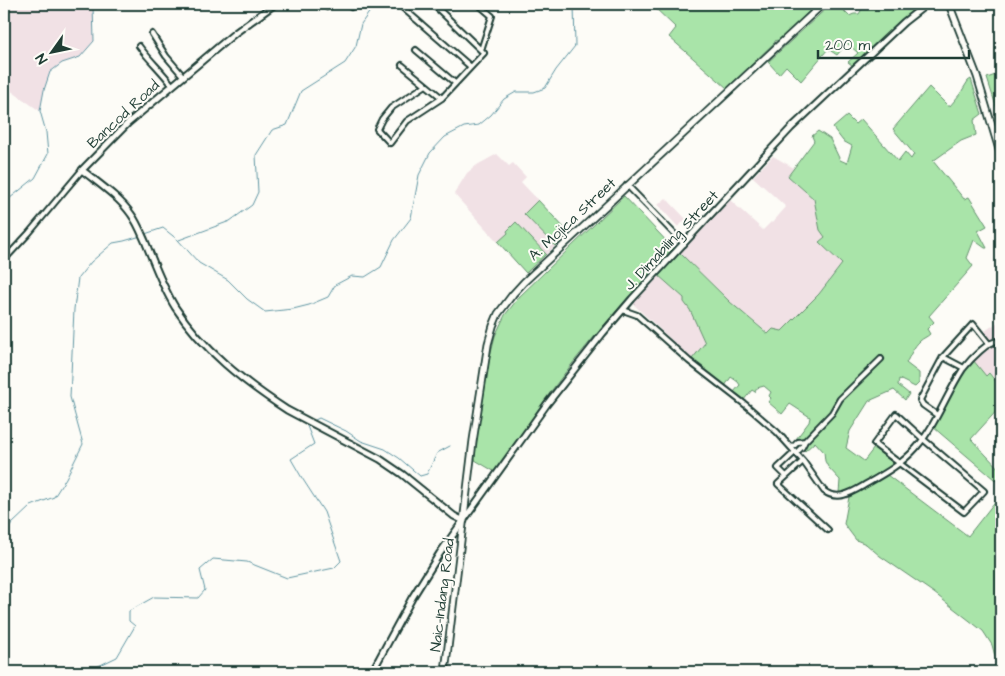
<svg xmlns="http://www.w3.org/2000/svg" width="1005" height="676" font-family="'Architects Daughter',sans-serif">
  <rect width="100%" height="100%" fill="#fdfcf7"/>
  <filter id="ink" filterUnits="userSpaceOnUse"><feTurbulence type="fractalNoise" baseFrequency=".02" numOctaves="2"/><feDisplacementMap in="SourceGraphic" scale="10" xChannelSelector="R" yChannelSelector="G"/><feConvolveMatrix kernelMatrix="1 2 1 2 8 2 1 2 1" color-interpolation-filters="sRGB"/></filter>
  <g filter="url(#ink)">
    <path fill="#f1e1e5" d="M4 4H94L93 6 94 41 80 57 62 63 50 72 44 90 40 111 4 86Z
      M497 154 509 166 513 163 526 177 521 182 569 233 526 273 454 194 467 173 477 165Z
      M773 156 794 168 788 176 814 199 820 230 825 237 819 242 842 264 819 294 782 332 773 329 769 334 730 302 680 253 730 200 763 230 771 222 772 223 786 207 753 177Z
      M666 198 686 219 678 227 658 205Z
      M658 275 684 298V302L690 310 705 343 692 359 632 303Z
      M1001 320V388L990 373 986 376 973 360 980 353 992 344 982 333Z"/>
    <path fill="#a9e4a9" stroke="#64906e" d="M651 4H813L815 6 778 41 776 40 774 43 727 88 669 37 676 28Z
      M831 4H837L849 16 854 14H859L865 4H920L902 19 853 66 848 62 858 53 847 43 837 55 828 49 801 81 786 66 779 74 768 62Z
      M1001 73V122L987 78Z
      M971 79 982 114 974 120 976 135 961 141 933 161 964 199 969 197 987 226 978 231 987 248H985L974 240 967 258 973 266 929 316 934 322 927 329 930 334C927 337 923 338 920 341 914 346 910 356 906 363L919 373V383L915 387 899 379 898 385 909 394 905 400 894 390 869 401 850 431 846 448 864 461 874 448 894 464 847 492 839 493 840 480 828 467 825 461 824 452 815 442 805 451 803 449 807 442 815 434 835 411 840 401 856 387 853 383 833 404 832 408 829 413 807 437 804 438 801 444 796 445 793 443 809 422 810 417 790 404 782 414 768 402 771 398 769 396 771 392 764 386 757 388 755 392 752 390 743 401 733 393 740 385 738 382 731 377 725 386 706 372 692 359 705 343 690 310 684 302V298L658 275 680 253 730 302 768 334 773 329 782 331 819 294 842 264 819 242 825 237 820 230 814 199 788 176 814 141 812 136 818 131 830 139 840 160 847 163 852 146 843 141 833 128 847 116 855 124 861 119 898 161 905 152 911 159 914 154 893 129 929 87 948 106H950L960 94 968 81Z
      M624 196 673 248C631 294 589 340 552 390 532 417 515 445 497 473L475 460V440L489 360 495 336 505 315 520 296Z
      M538 200 569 233 555 246 524 214Z
      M516 222 546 254 526 273 498 242 508 233 507 231Z
      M973 360 986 376 989 373 1001 388V406L971 439 1001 471V485L933 427 960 379Z
      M887 475 968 536 1001 494V672H997L998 667 992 645 983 631 934 593 880 556 866 544 856 540 844 524 849 497Z"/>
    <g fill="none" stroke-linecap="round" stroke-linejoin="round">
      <path stroke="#5f95a2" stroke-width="1" d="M4 203 35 178 48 154 46 132 40 111 44 90 50 72 62 63 80 57 94 41 93 6 94 4
        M145 234 163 228 178 240 199 263 228 280 247 299 265 312 293 309 309 305 328 297 335 285 352 276 365 277 381 267 394 240 411 218 419 175 430 153 445 137 464 127 479 125 491 115 504 99 516 92H534L545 88 556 70 575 46 574 4
        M179 240 230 221 252 205 258 192 256 155 272 130 287 125 301 91 345 63 356 46 361 24 375 4
        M315 420 319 418 346 431 361 441 385 449 399 458 420 476 427 474 437 453 450 446
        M4 535 12 524 31 506 54 497 66 478 83 444 70 397 74 309 78 278 91 262 113 243 124 241 141 236
        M86 672 117 657 135 626 129 621V611L154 597 198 598 205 590 200 570 213 559 247 562 287 578 334 568 341 561 324 512 302 478 291 459 314 444 307 426"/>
      <g stroke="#1f3d34" stroke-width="8">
        <path id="minor" d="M325 4 327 7
          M348 4 351 7
          M403 4V8L471 67
          M478 4 492 16 481 50
          M152 34 166 56 183 76
          M139 46C149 60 162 71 172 85
          M416 50 455 83
          M402 65 442 98
          M426 85 391 108 382 119 377 129 390 143 407 121 442 98 484 53 433 4
          M627 185 684 244
          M4 260 29 233 82 170
          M623 310 637 315 689 361 747 406 777 432 803 461 824 491C837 501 851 493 863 486 882 475 901 465 916 448 936 425 946 395 963 369 970 360 989 339 1001 341
          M943 357 964 368
          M896 414 923 439 984 491 964 512 874 444Z
          M937 415 923 405 920 400 943 357 973 324 989 344
          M792 448 798 442 805 441
          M796 453 802 447 805 441 832 413 840 399 881 359
          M803 461 778 484 828 530
          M786 476 778 468 795 452"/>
      </g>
      <g stroke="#1f3d34" stroke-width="9">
        <path id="tertiary" d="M275 4 235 33 128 123 82 170C98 183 119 197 131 214 137 222 141 232 145 241 154 263 162 286 175 307 203 350 244 382 287 410L380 459 402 474 454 516 464 521
          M372 672 412 598 440 553 547 404 603 333 632 299 791 128 904 22 927 4"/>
      </g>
      <g stroke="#1f3d34" stroke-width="9">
        <path id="secondary" d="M949 4 977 76 1001 156
          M445 672 473 441 488 344 493 326 498 314 513 294 524 282 823 4"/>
      </g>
      <use href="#minor" stroke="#fdfcf7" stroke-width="4"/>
      <use href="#tertiary" stroke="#fdfcf7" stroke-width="5"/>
      <use href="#secondary" stroke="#fdfcf7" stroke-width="5.5"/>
    </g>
  </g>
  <g text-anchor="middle" stroke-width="4" stroke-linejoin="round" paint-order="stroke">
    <g font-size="15" fill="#1f3d34" stroke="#fdfcf7">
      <text transform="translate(123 114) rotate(-43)" y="5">Bancod Road</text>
      <text transform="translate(572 219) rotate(-43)" y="5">A. Mojica Street</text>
      <text transform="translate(671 240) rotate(-47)" y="5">J. Dimabiling Street</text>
      <text transform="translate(442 595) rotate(-83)" y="5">Naic–Indang Road</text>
    </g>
  </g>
  <rect width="1005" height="676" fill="none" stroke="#fdfcf7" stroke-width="20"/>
  <rect x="10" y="10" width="985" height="656" fill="none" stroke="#1f3d34" stroke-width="2" filter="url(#ink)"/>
  <g transform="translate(52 52) rotate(237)" stroke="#fdfcf7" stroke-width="4" paint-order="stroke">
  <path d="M0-4L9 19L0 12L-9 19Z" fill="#1f3d34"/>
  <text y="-8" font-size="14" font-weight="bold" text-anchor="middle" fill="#1f3d34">N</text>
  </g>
  <path d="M818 50v8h151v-8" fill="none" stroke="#1f3d34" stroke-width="2.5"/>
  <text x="825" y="50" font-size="15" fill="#1f3d34" stroke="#fdfcf7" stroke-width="4" paint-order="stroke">200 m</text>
</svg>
